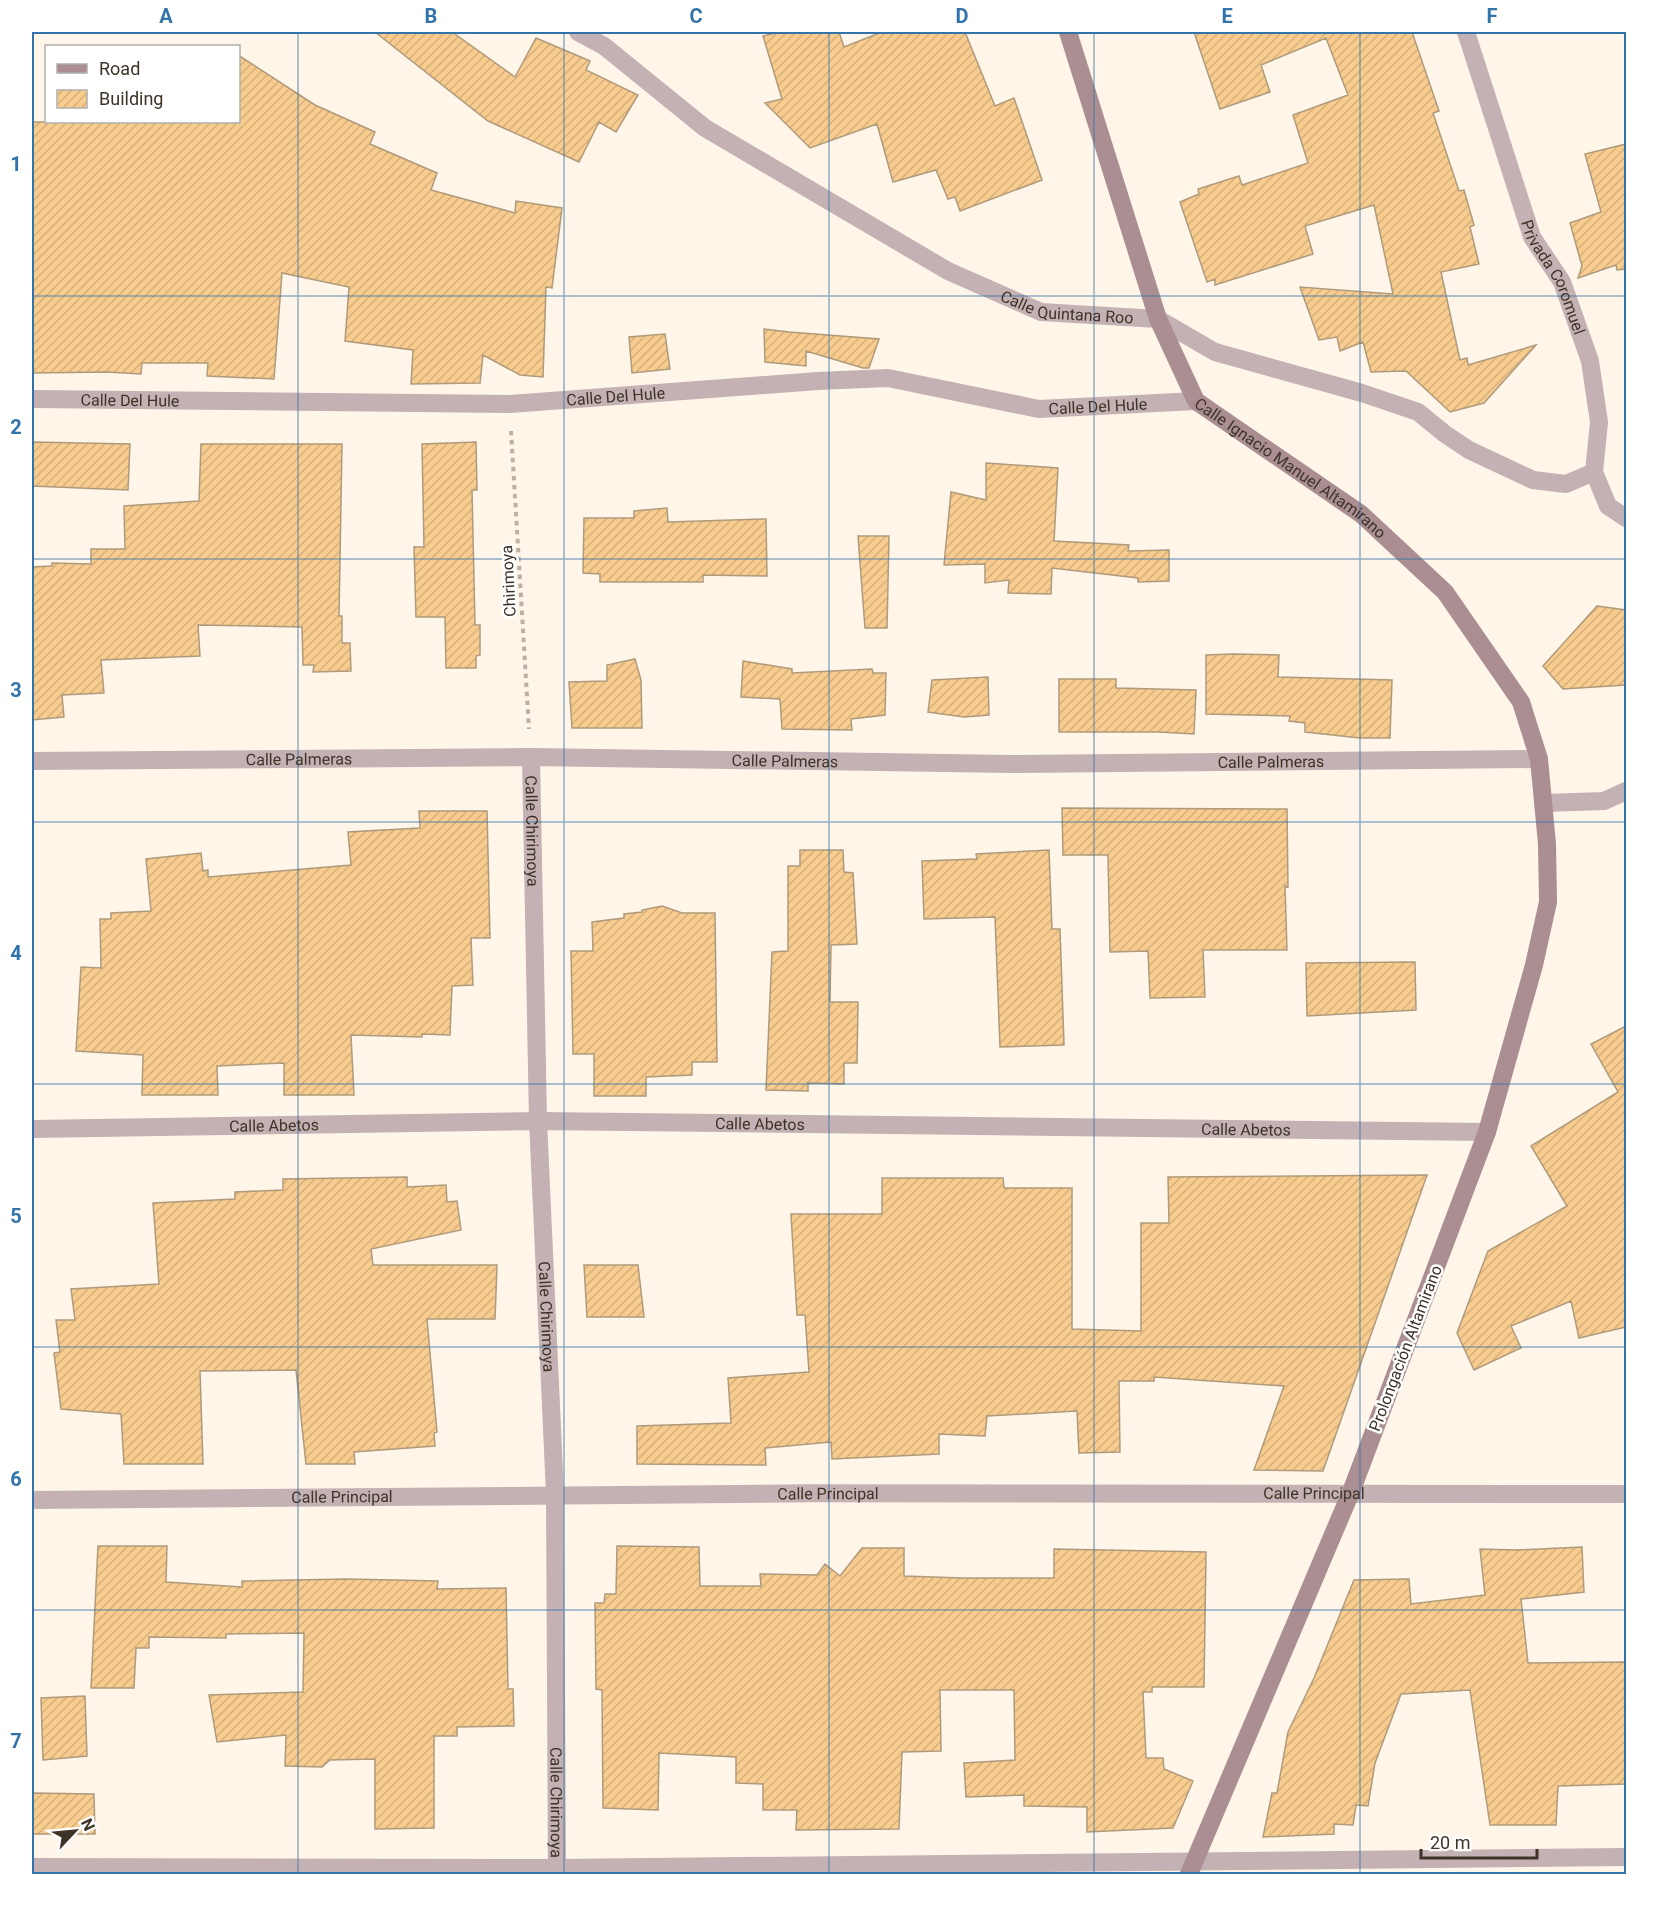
<svg xmlns="http://www.w3.org/2000/svg" width="1658" height="1906" font-family="Roboto,sans-serif">
  <defs>
    <pattern id="building-hatch" width="6" height="6" patternUnits="userSpaceOnUse" patternTransform="scale(1.5)"><rect width="6" height="6" fill="#f8cc8e"/><path d="M-1 1l2-2M0 6l6-6M5 7l2-2" fill="none" stroke="#d6b07a"/></pattern>
  </defs>
  <rect width="100%" height="100%" fill="#fff5e8"/>
  <path fill="url(#building-hatch)" stroke="#b09a7c" stroke-width="1.5" d="M375 32H452L515 77 536 38 590 61 586 70 638 95 616 132 599 122 579 162 488 121Z
    M780 32H839L844 47 882 32H965L995 106 1014 98 1042 180 960 211 955 197 948 199 936 170 893 182 877 124 810 148 765 103 782 99 763 36Z
    M1194 32H1412L1439 111 1433 113 1459 191 1464 190 1474 225 1470 227 1479 264 1441 272 1460 360 1467 358 1468 365 1536 345 1484 403 1450 412 1406 371 1371 372 1363 342 1340 351 1337 337 1319 340 1300 287 1393 294 1374 205 1305 226 1313 254 1215 285V279L1207 282 1180 202 1199 194 1198 189 1239 176 1242 185 1308 163 1293 115 1348 95 1326 38 1261 65 1270 92 1220 109Z
    M238 55 315 105 375 132 370 144 437 173 431 190 515 213 516 201 562 208 552 288 546 287 543 377 520 375 483 355 480 383 411 384 413 350 345 341 349 287 282 273 274 379 207 376 208 363H142L141 374 107 372 32 373V122H238Z
    M1626 144V269L1617 270 1616 265 1578 278 1582 266 1570 223 1601 212 1585 154Z
    M764 329 789 332 879 339 869 368H863L806 351V366L765 362Z
    M665 334 670 369 632 373 629 337Z
    M32 442 130 444 128 490 32 486Z
    M476 442 477 490H472L475 625H480V655L476 656V668H446L445 617H416L414 547H424L422 444Z
    M201 444H342L339 616H342V643H350L351 671 313 672 314 665H303L302 627 198 625 200 656 101 660 104 693 62 695 64 717 32 720V567L52 566V563L91 564V549H125L124 506 199 501Z
    M986 463 1058 468 1054 541 1129 545 1128 551 1169 550V581L1138 582V578L1052 568 1051 594 1008 593 1009 580 985 583V564L944 565 951 492 986 500Z
    M667 508 668 522 766 519 767 576 703 575V582H600V574L583 573 584 518H634V511Z
    M858 536H889L887 628H865Z
    M1597 606 1626 610V685L1563 689 1543 666Z
    M1233 654 1279 655 1278 677 1392 680 1390 738H1360L1305 732V723L1289 721 1290 716 1206 714V655Z
    M635 659 641 680 642 728H572L569 682 607 681V665Z
    M743 661 792 669V673L872 669 873 673H886L885 715 851 719 852 730 782 729 780 699 741 697Z
    M988 677 989 715 964 717 928 712 932 680Z
    M1059 679H1116V688L1196 690 1194 734 1158 732H1059Z
    M1062 808 1287 809 1288 887 1285 886 1287 950H1203L1205 997 1150 998 1148 951 1110 952 1108 855H1063Z
    M419 811H487L490 938H471L473 985 452 986 450 1035 422 1034V1037L351 1035 354 1095H284V1063L217 1066 218 1095H142L143 1055 76 1051 81 967 101 968 100 919H111V913L151 911 146 859 201 853 203 871 208 870V877L351 865 348 832 420 828Z
    M800 850H843L844 872 853 873 857 944 831 945 830 1002H858L857 1063H844V1084L808 1083V1091L766 1090 772 952 788 951V866H800Z
    M1049 850 1052 929H1060L1064 1045 1000 1047 995 917 924 919 922 861 977 859 976 854Z
    M662 906 682 913H715L717 1062H692V1075L646 1077V1096H594V1054H573L571 951H593L592 922 624 918V914L642 912V910Z
    M1415 962 1416 1010 1307 1016 1306 963Z
    M1626 1026V1327L1579 1338 1571 1301 1511 1326 1521 1348 1474 1370 1457 1333 1488 1251 1567 1206 1531 1146 1618 1092 1591 1044Z
    M1427 1175 1323 1471 1254 1470 1284 1386 1154 1377V1381H1119L1120 1452 1079 1453 1077 1411 987 1416 985 1436 939 1434V1454L832 1459 831 1442 765 1448 766 1465 637 1464V1426L731 1423 728 1378 809 1372 805 1315H797L791 1214H882V1178H1003L1004 1188H1072V1329L1141 1331V1223H1169L1168 1177Z
    M407 1177V1187L446 1185 447 1202 457 1201 461 1230 371 1249 373 1265H497L495 1319H427L437 1432 434 1433 435 1446 354 1452 355 1464H306L296 1370 200 1371 203 1464H124L121 1414 61 1409 54 1353 60 1352 56 1320H75L71 1289 159 1284 153 1203 235 1199V1192L283 1190V1179Z
    M584 1265H638L644 1317H587Z
    M98 1546H167L166 1582 242 1587V1581L347 1579 438 1581 437 1589 506 1588 508 1689H513L514 1726 457 1727V1736H434V1828L375 1829V1759L330 1760 322 1767 285 1766 286 1735 217 1742 209 1695 303 1692 304 1633 226 1634V1638L149 1637V1648H136L134 1688H91Z
    M617 1546 699 1547 700 1586H761L760 1574 817 1575 825 1564 840 1576 862 1548H904V1576L962 1578H1054V1549L1206 1552 1204 1687H1152V1692H1143L1146 1758H1163L1164 1769 1193 1781 1173 1828 1087 1832V1807L1024 1806V1795L966 1797 964 1763 1015 1760 1014 1690H940L941 1751 902 1752 899 1829 796 1830 797 1810H763V1784L736 1783V1757L659 1753 658 1810 603 1808 602 1690 596 1689 595 1603H604L605 1594H616Z
    M1582 1547 1584 1592 1521 1599 1528 1663 1626 1662V1784L1558 1786 1556 1825H1490L1470 1690 1401 1694 1375 1763 1368 1806 1356 1805 1353 1825 1334 1824V1834L1263 1837 1272 1793H1277L1288 1732 1314 1678 1354 1580 1409 1579 1411 1604 1485 1595 1480 1549 1516 1550Z
    M85 1696 87 1756 43 1760 41 1698Z
    M32 1793 94 1794 95 1834H32Z"/>
  <g fill="none" stroke-linecap="round" stroke-linejoin="round">
    <path stroke="#bab0a3" stroke-width="4" stroke-dasharray="4.5 4.5" stroke-linecap="butt" d="M511 431 529 729"/>
    <g stroke="#c4b1b3" stroke-width="18">
      <path id="s1" d="M578 32 604 46 705 128 948 271 1041 312 1158 319 1215 352 1362 393 1418 412 1445 434 1469 450 1533 480 1566 484 1594 472"/>
      <path id="s2" d="M1466 32 1532 237 1562 282 1590 361 1599 422 1594 472 1608 506 1626 518"/>
      <path id="s3" d="M32 399 510 404 818 381 888 378 1039 409 1196 401"/>
      <path id="s4" d="M531 757 538 1121 555 1494 557 1874"/>
      <path id="s5" d="M32 761 531 757 1013 764 1539 759"/>
      <path d="M1543 803 1604 801 1626 791"/>
      <path id="s6" d="M32 1129 538 1121 1487 1132"/>
      <path id="s7" d="M32 1500C563 1493 1095 1491 1626 1494"/>
      <path d="M32 1867 557 1868 1626 1857"/>
    </g>
    <path stroke="#aa8e92" stroke-width="18" id="s8" d="M1068 32 1158 319 1196 401 1361 514 1445 592 1521 702 1539 759 1547 844 1548 902 1534 965 1487 1132 1351 1492 1189 1874"/>
  </g>
  <path fill="none" stroke="#3273aa" stroke-width="1.5" stroke-opacity="0.55" d="M298 32V1874M564 32V1874M829 32V1874M1094 32V1874M1360 32V1874M32 296H1626M32 559H1626M32 822H1626M32 1084H1626M32 1347H1626M32 1610H1626"/>
  <g text-anchor="middle" stroke-width="5" stroke-linejoin="round" paint-order="stroke">
    <g font-size="16" fill="#3d3427" stroke="#fff">
      <text dy="6" stroke="none"><textPath href="#s2" startOffset="261">Privada Coromuel</textPath></text>
      <text dy="6" stroke="none"><textPath href="#s1" startOffset="568">Calle Quintana Roo</textPath></text>
      <text dy="6" stroke="none"><textPath href="#s3" startOffset="584">Calle Del Hule</textPath></text>
      <text dy="6" stroke="none"><textPath href="#s3" startOffset="98">Calle Del Hule</textPath></text>
      <text dy="6" stroke="none"><textPath href="#s3" startOffset="1070">Calle Del Hule</textPath></text>
      <text dy="6" stroke="none"><textPath href="#s8" startOffset="507">Calle Ignacio Manuel Altamirano</textPath></text>
      <text transform="translate(508 581) rotate(-93)" y="6">Chirimoya</text>
      <text dy="6" stroke="none"><textPath href="#s5" startOffset="267">Calle Palmeras</textPath></text>
      <text dy="6" stroke="none"><textPath href="#s5" startOffset="753">Calle Palmeras</textPath></text>
      <text dy="6" stroke="none"><textPath href="#s5" startOffset="1239">Calle Palmeras</textPath></text>
      <text dy="6" stroke="none"><textPath href="#s4" startOffset="74">Calle Chirimoya</textPath></text>
      <text dy="6" stroke="none"><textPath href="#s6" startOffset="728">Calle Abetos</textPath></text>
      <text dy="6" stroke="none"><textPath href="#s6" startOffset="242">Calle Abetos</textPath></text>
      <text dy="6" stroke="none"><textPath href="#s6" startOffset="1214">Calle Abetos</textPath></text>
      <text dy="6" stroke="none"><textPath href="#s4" startOffset="560">Calle Chirimoya</textPath></text>
      <text transform="translate(1405 1348) rotate(-69)" y="6">Prolongación Altamirano</text>
      <text dy="6" stroke="none"><textPath href="#s7" startOffset="1282">Calle Principal</textPath></text>
      <text dy="6" stroke="none"><textPath href="#s7" startOffset="796">Calle Principal</textPath></text>
      <text dy="6" stroke="none"><textPath href="#s7" startOffset="310">Calle Principal</textPath></text>
      <text dy="6" stroke="none"><textPath href="#s4" startOffset="1046">Calle Chirimoya</textPath></text>
    </g>
  </g>
  <rect width="1658" height="1906" fill="none" stroke="#ffffff" stroke-width="66"/>
  <rect x="45" y="45" width="195" height="78" fill="#ffffff" stroke="#b1aea9" stroke-width="1.5"/>
  <rect x="57" y="64" width="30" height="9" fill="#aa8e92" stroke="#b1aea9" stroke-width="1.5"/>
  <text x="99" y="75" font-size="18" fill="#3d3427">Road</text>
  <rect x="57" y="90" width="30" height="18" fill="url(#building-hatch)" stroke="#b1aea9" stroke-width="1.5"/>
  <text x="99" y="105" font-size="18" fill="#3d3427">Building</text>
  <g transform="translate(75 1831) rotate(64)" stroke="#ffffff" stroke-width="4.5" paint-order="stroke">
  <path d="M0-4.5L10 22L0 15L-10 22Z" fill="#3d3427"/>
  <text y="-9" font-size="16" font-weight="bold" text-anchor="middle" fill="#3d3427">N</text>
  </g>
  <path d="M1421 1849v9h116v-9" fill="none" stroke="#3d3427" stroke-width="3"/>
  <text x="1430" y="1849" font-size="18" fill="#3d3427" stroke="#ffffff" stroke-width="4.5" paint-order="stroke">20 m</text>
  <rect x="33" y="33" width="1592" height="1840" fill="none" stroke="#3273aa" stroke-width="2"/>
  <g font-size="20" text-anchor="middle" font-weight="bold" fill="#3273aa">
    <text x="166" y="23">A</text>
    <text x="431" y="23">B</text>
    <text x="696" y="23">C</text>
    <text x="962" y="23">D</text>
    <text x="1227" y="23">E</text>
    <text x="1492" y="23">F</text>
    <text x="16" y="171">1</text>
    <text x="16" y="434">2</text>
    <text x="16" y="697">3</text>
    <text x="16" y="960">4</text>
    <text x="16" y="1223">5</text>
    <text x="16" y="1486">6</text>
    <text x="16" y="1748">7</text>
  </g>
</svg>
